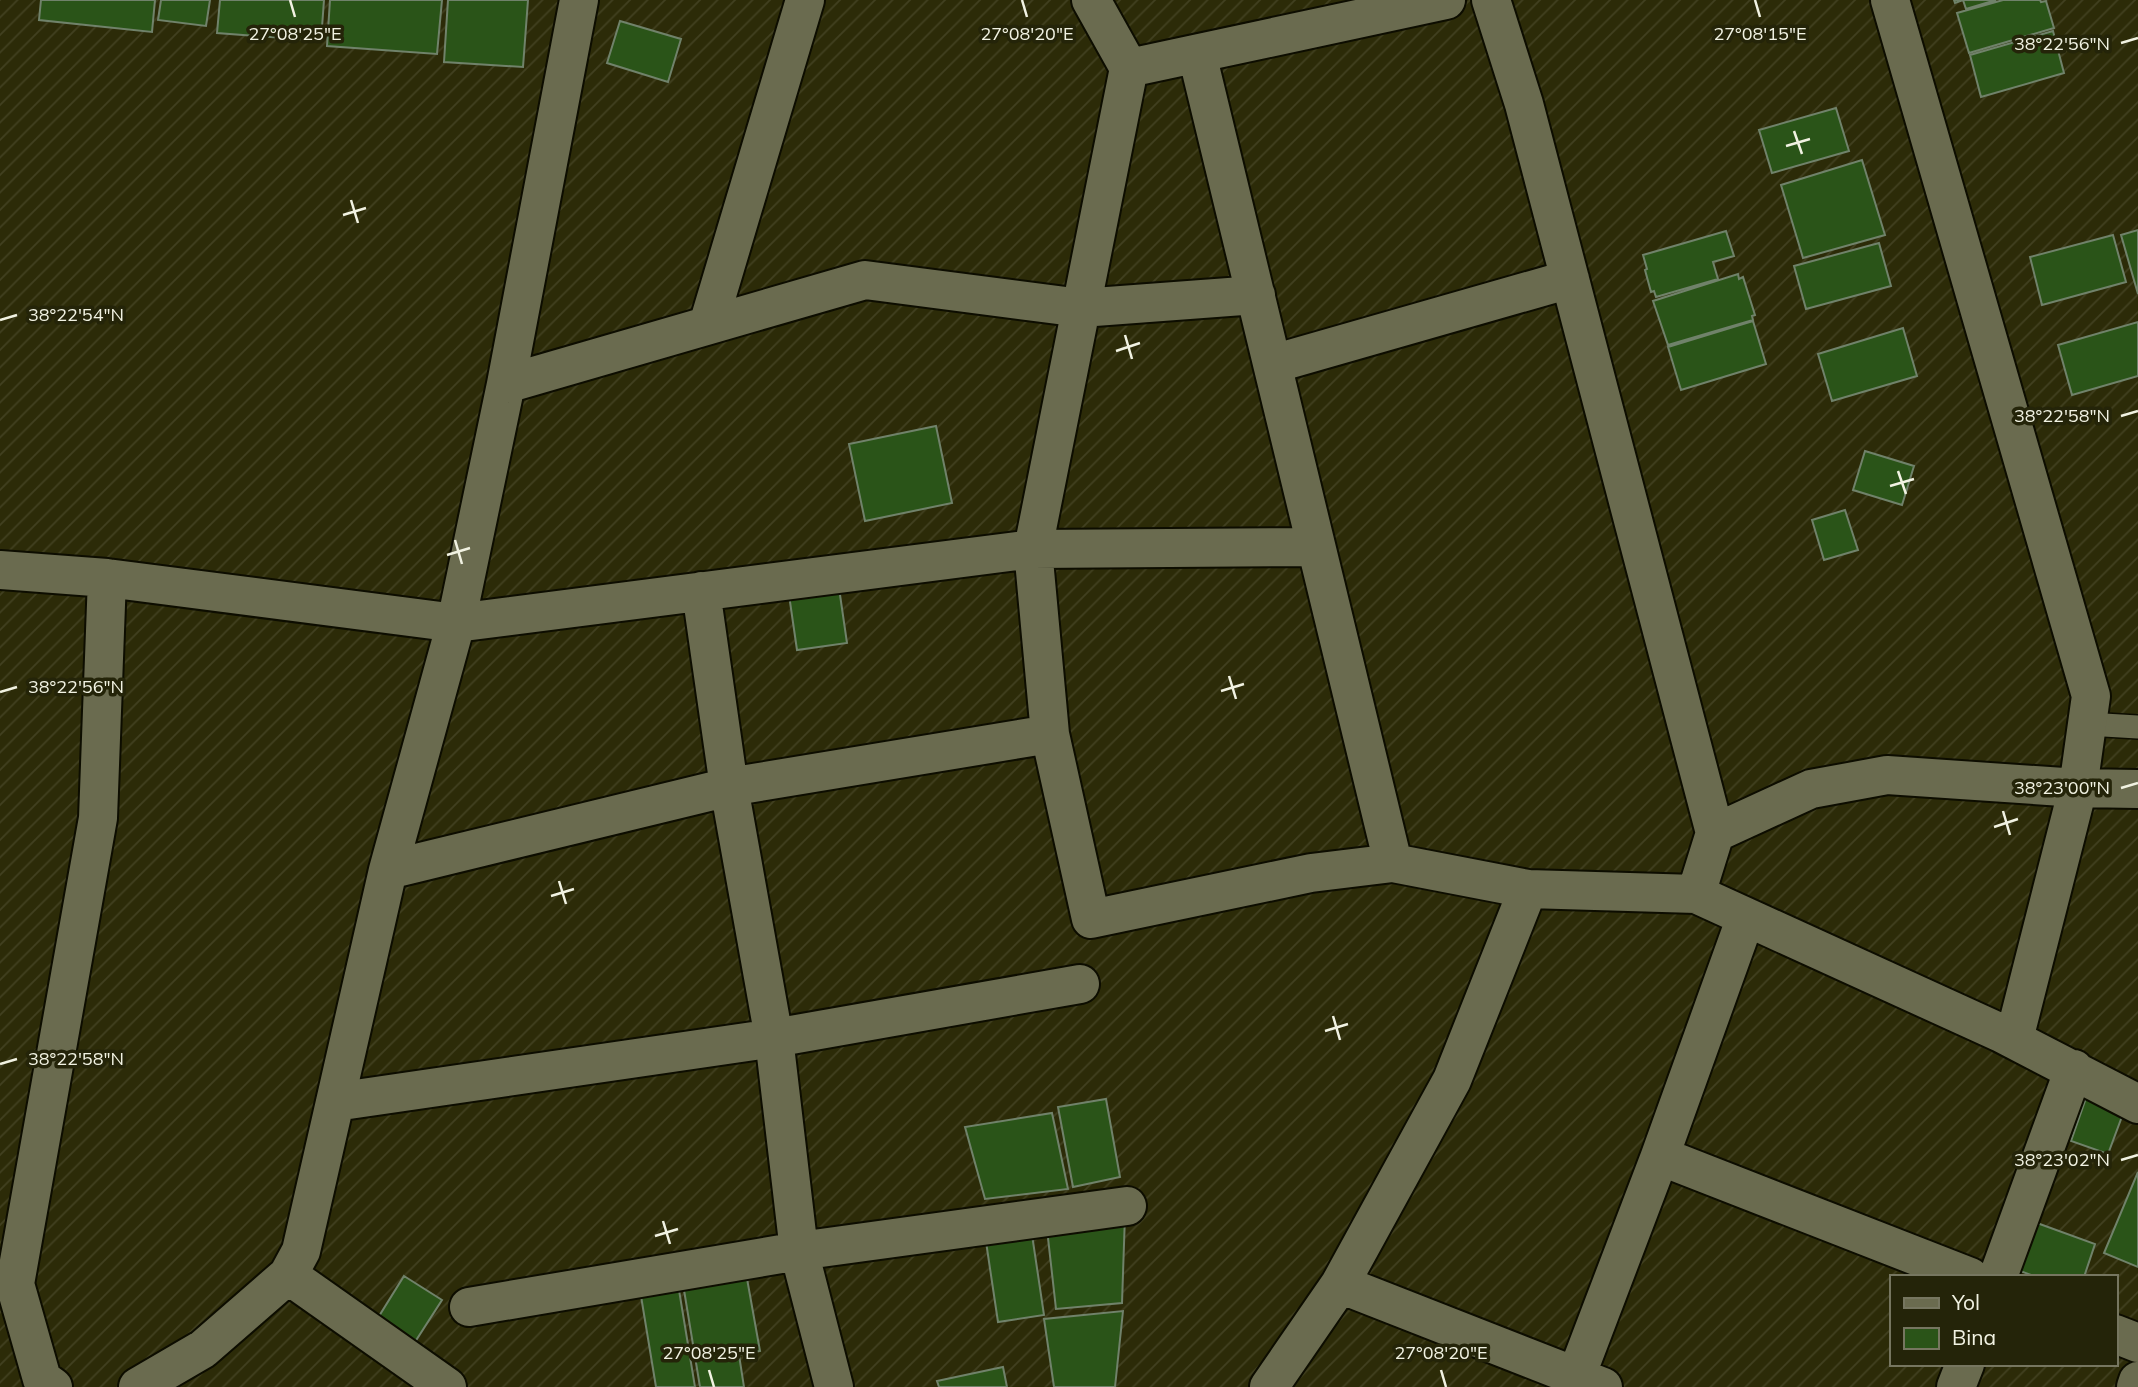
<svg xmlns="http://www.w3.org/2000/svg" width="2138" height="1387" font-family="Mulish,sans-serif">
  <defs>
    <pattern id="industrial-furrows" width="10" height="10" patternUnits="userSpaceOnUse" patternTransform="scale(1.75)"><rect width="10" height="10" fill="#2c2b08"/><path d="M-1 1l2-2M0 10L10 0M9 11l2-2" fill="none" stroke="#414020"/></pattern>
  </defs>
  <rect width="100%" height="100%" fill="#242409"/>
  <path fill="url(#industrial-furrows)" fill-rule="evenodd" d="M0 0H2138V1387H0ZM1891 1277H2115V1364H1891Z"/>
  <path fill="#2a5418" stroke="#70826a" stroke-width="2" d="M41 0H155L152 32 39 20Z
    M161 0H210L206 26 158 20Z
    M220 0H324L321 41 217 33Z
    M330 0H442L437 54 327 46Z
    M448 0H528L523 67 444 62Z
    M1954 0H1996L1966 9 1963 0 1955 3Z
    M2003 0H2040L2041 2 2046 1 2054 28 1969 53 1957 13Z
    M620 21 681 39 668 82 607 63Z
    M2053 31 2064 73 1981 97 1970 55Z
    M1836 108 1849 151 1772 173 1759 130Z
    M1862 160 1885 235 1803 258 1781 185Z
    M2138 230V294L2121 235Z
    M1726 231 1734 256 1713 262 1718 279 1656 297 1654 291 1651 292 1645 270 1647 269 1643 255Z
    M2113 235 2126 282 2042 305 2030 257Z
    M1879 243 1891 286 1806 309 1794 266Z
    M1738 274 1739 279 1743 277 1755 315 1752 316 1753 320 1668 345 1653 301Z
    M1753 321 1766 364 1681 390 1668 347Z
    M2138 322V376L2072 395 2058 345Z
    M1903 328 1917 376 1832 401 1818 354Z
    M936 426 952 503 865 521 849 444Z
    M1865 451 1914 466 1902 505 1853 490Z
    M1845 510 1858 550 1824 560 1812 520Z
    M838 581 847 643 797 650 788 588Z
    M2086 1098 2124 1111 2108 1154 2071 1141Z
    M1106 1099 1120 1177 1073 1187 1058 1107Z
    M1052 1113 1068 1189 985 1199 965 1127Z
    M2138 1172V1267L2104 1253Z
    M1125 1215 1122 1303 1056 1309 1047 1229Z
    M2037 1223 2095 1244 2084 1277H2037L2020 1271Z
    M1031 1228 1044 1315 998 1322 985 1235Z
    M746 1273 760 1351 739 1355 744 1387H700L683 1284Z
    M404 1276 442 1300 413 1345 376 1321Z
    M678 1284 695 1387H656L640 1290Z
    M1123 1311 1115 1387H1054L1044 1319Z
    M1003 1367 1007 1387H939L937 1381Z"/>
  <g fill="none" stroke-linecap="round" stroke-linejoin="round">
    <g stroke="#0d0d00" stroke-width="26">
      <path id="service" d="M2087 724 2138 727"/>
    </g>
    <g stroke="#0d0d00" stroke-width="42">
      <path id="minor" d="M579 0 506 384 456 623 1033 549 1316 547
        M1091 0 1129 68 1033 549 1050 734 1091 919 1311 873 1393 863
        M1491 0 1524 104 1715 833
        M1890 0 2091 696 2078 788 2014 1039
        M1197 54 1393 863 1528 889
        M1129 68 1446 0
        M708 325 805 0
        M1273 364 1570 279
        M506 384 865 280 1081 308 1256 295
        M0 570 107 578 456 623 388 870
        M701 591 729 787 774 1038 799 1251 834 1387
        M1696 894 2001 1033 2138 1104
        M1746 917 1660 1156 1970 1277
        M335 1102 774 1038 1080 984
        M1998 1277 2074 1069
        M1340 1284 1603 1387
        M469 1307 799 1251 1127 1206
        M2115 1334 2138 1343
        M53 1387 42 1379 15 1284 98 818 107 578
        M138 1387 203 1349 288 1275
        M447 1387 288 1275 301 1251 388 870 729 787 1050 734
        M1269 1387 1340 1284 1452 1080 1528 889 1696 894 1715 833 1811 789 1887 775 2078 788 2138 789
        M1572 1387 1660 1156
        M1956 1387 1965 1364
        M2136 1387 2138 1381"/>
    </g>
    <use href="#service" stroke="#6a6b4f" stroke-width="23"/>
    <use href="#minor" stroke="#6a6b4f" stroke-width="38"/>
  </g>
  <path fill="none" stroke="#f1f2e2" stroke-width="2.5" d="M290 0 295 17M1022 0 1027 17M1755 0 1760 17M2121 43 2138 38M1794 131 1802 154M1786 146 1810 139M351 200 358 223M343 215 366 208M0 320 17 315M1125 335 1132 359M1116 351 1140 343M2121 416 2138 411M1898 471 1906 494M1890 486 1914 479M455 540 462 564M447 555 470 548M1229 676 1236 699M1221 691 1244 684M0 692 17 687M2121 788 2138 783M2003 811 2010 835M1994 827 2018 819M559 881 566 904M551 896 574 889M1333 1016 1340 1040M1325 1031 1348 1024M0 1064 17 1059M2121 1160 2138 1155M663 1221 670 1244M655 1236 678 1229M709 1370 714 1387M1441 1370 1446 1387"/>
  <g font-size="18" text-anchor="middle" fill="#f1f2e2" stroke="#242409" stroke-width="7" stroke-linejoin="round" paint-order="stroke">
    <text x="295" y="40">27°08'25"E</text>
    <text x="1027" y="40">27°08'20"E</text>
    <text x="1760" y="40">27°08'15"E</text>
    <text x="2062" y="50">38°22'56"N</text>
    <text x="76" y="321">38°22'54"N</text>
    <text x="2062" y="422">38°22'58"N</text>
    <text x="76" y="693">38°22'56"N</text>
    <text x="2062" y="794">38°23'00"N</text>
    <text x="76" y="1065">38°22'58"N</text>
    <text x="2062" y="1166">38°23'02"N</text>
    <text x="709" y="1359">27°08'25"E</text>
    <text x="1441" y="1359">27°08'20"E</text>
  </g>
  <rect x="1890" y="1275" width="228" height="91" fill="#242409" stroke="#767660" stroke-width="2"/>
  <rect x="1904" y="1298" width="35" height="10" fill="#6a6b4f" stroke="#767660" stroke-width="2"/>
  <text x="1952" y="1310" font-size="21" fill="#f1f2e2">Yol</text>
  <rect x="1904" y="1328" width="35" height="21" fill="#2a5418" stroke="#767660" stroke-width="2"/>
  <text x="1952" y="1345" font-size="21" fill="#f1f2e2">Bina</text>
</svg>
